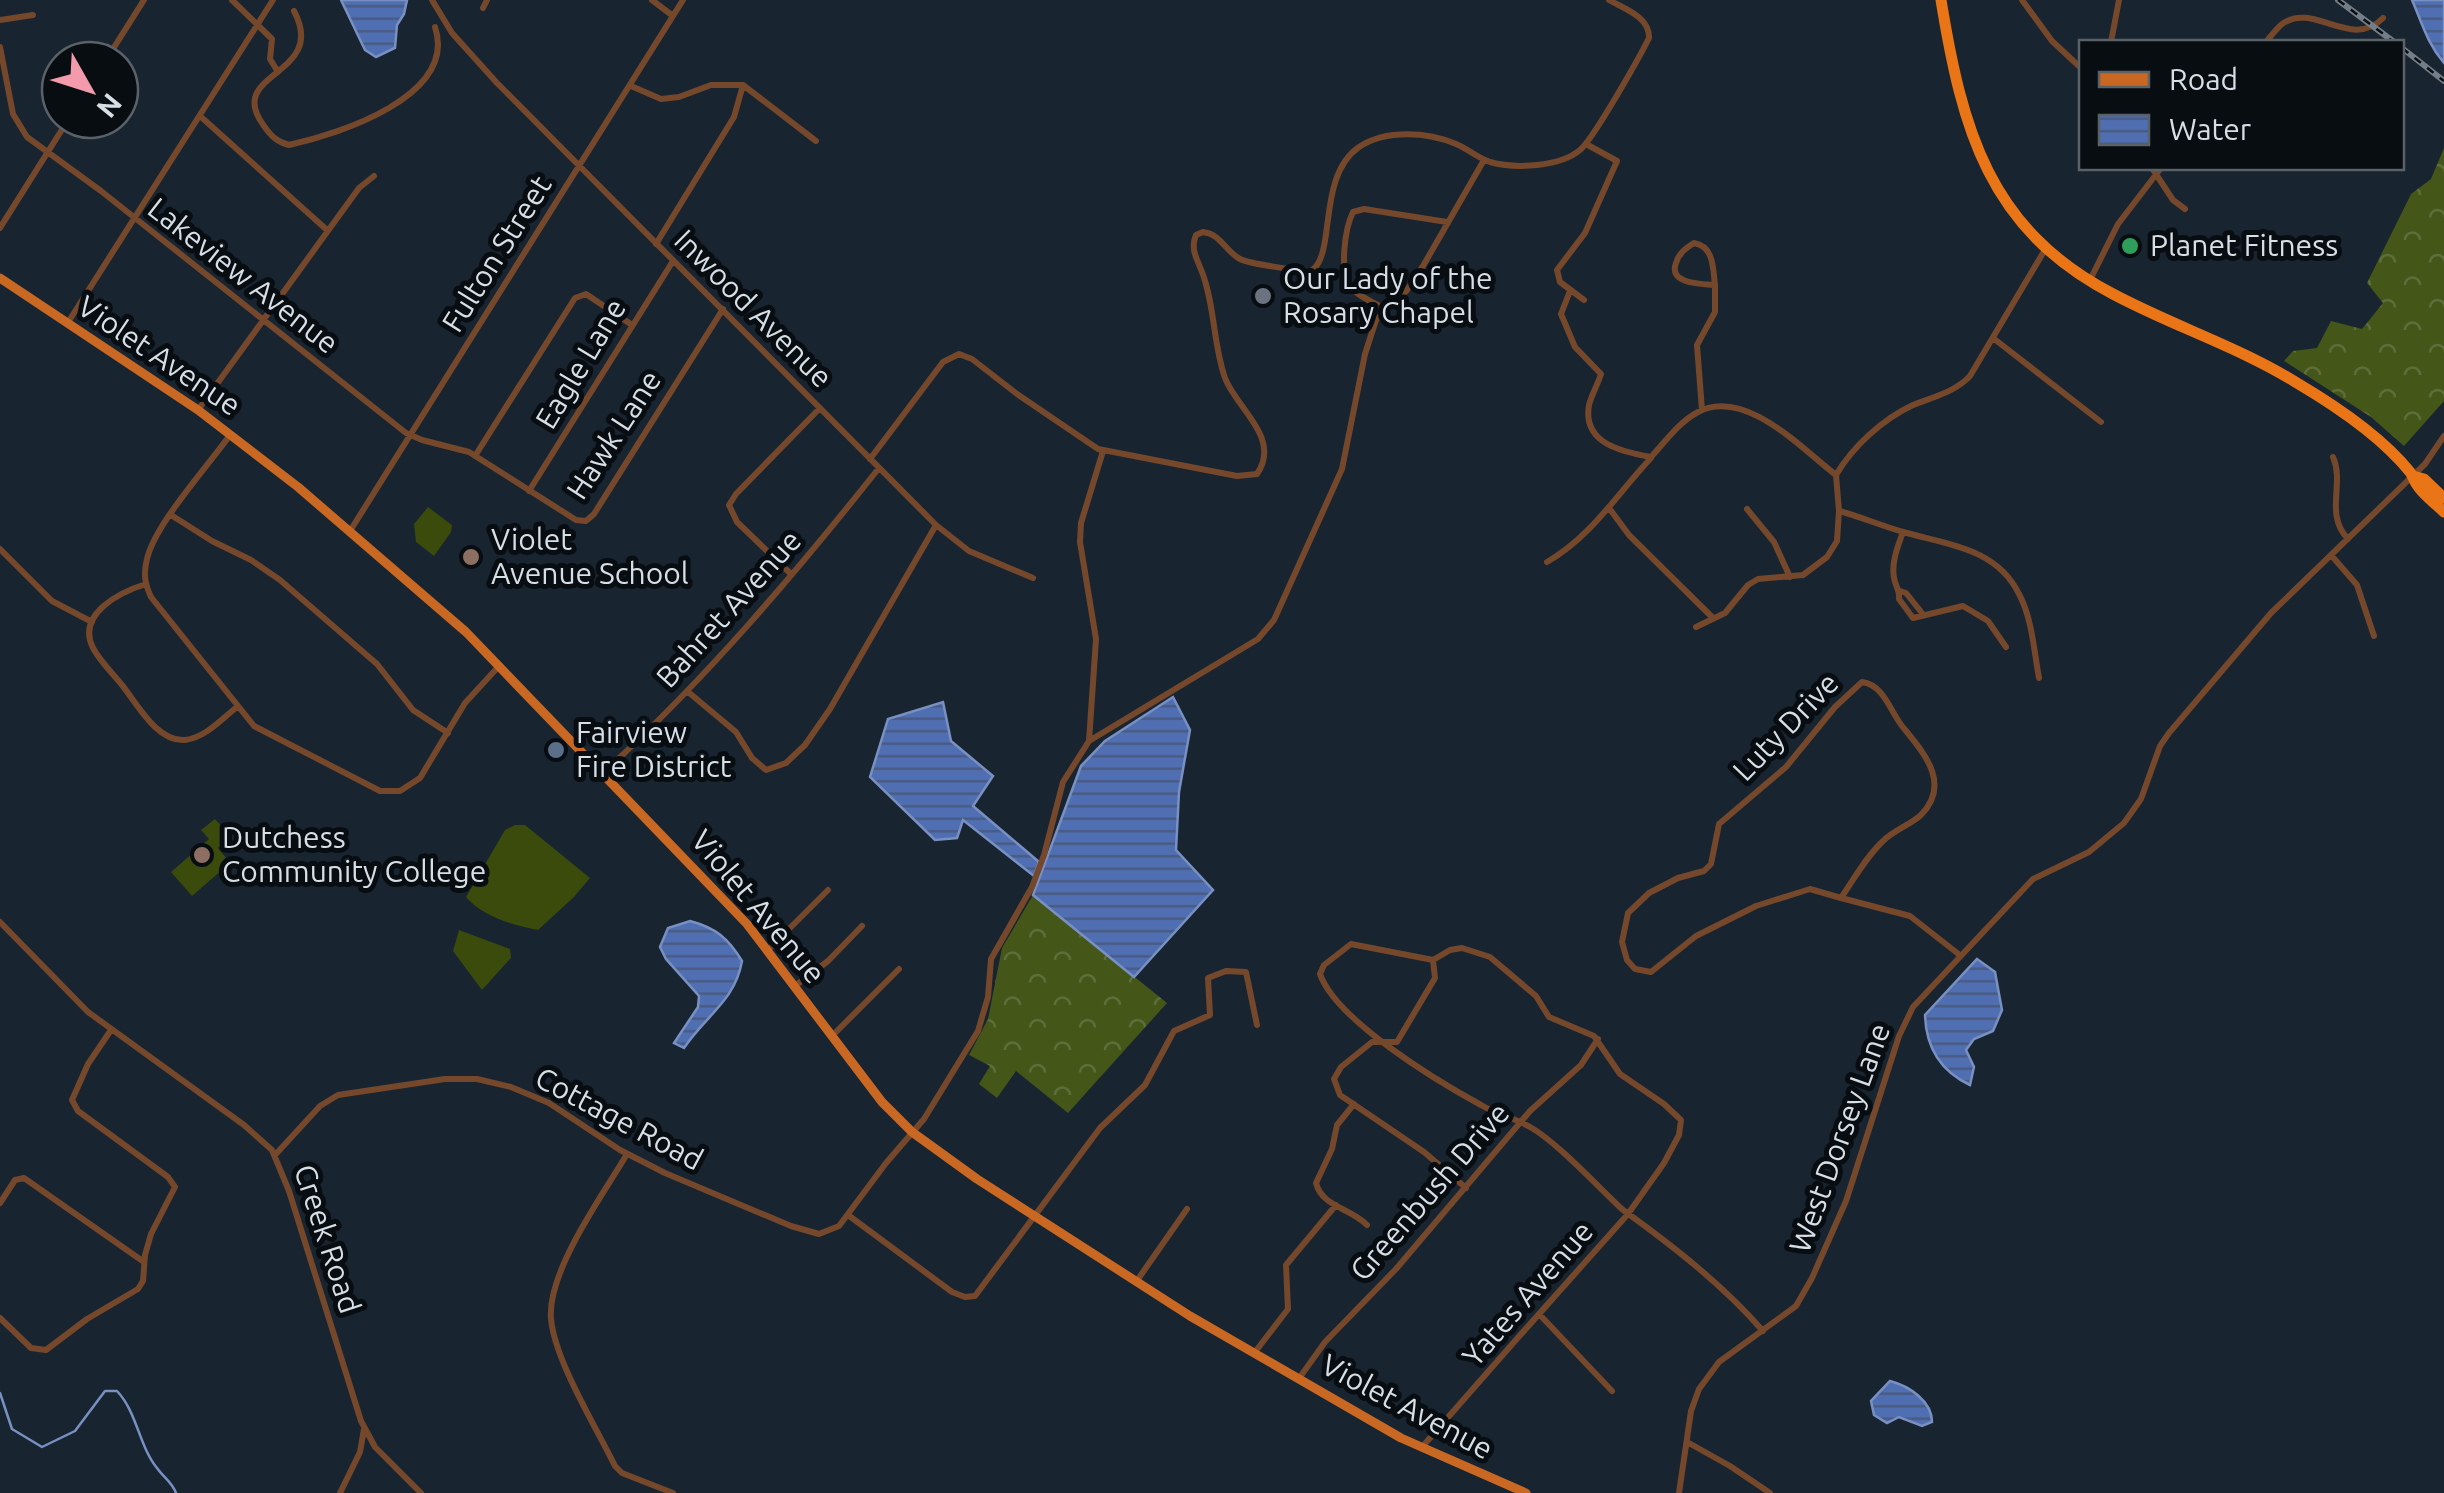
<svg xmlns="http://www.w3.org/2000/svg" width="2444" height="1493" font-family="Ubuntu,sans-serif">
  <defs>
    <pattern id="forest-crowns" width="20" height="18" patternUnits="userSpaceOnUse" patternTransform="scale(2.5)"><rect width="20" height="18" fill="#445618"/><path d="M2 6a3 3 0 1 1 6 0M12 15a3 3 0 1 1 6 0" fill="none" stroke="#5e6e3a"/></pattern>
    <pattern id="water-rules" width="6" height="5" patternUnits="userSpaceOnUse" patternTransform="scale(2.5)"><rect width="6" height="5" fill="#506fb2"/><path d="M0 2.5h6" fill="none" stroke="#495b81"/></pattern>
  </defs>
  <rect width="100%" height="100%" fill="#182430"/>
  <path fill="#3a4b0c" d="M428 507 452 525 451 532 434 556 416 542 414 524Z
    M215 819 231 837 218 848 230 863 192 896 171 872 209 839 201 830Z
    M515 825H525L590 878 574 897 538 930C513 925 483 917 466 897L505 830Z
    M459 930 510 949 511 958 482 990 453 951Z"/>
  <path fill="url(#forest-crowns)" d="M2444 148V401L2404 446 2371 417 2284 361 2293 351 2317 348 2331 321 2362 329 2383 303 2367 283 2411 194 2431 179Z
    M1033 895 1167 1003 1068 1113 1016 1071 997 1098 979 1084 990 1066 969 1055 988 1019 1002 948Z"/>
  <path fill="url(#water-rules)" stroke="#7890c2" stroke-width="2.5" d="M341 0H407L404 14 397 25 395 48 376 57 365 50Z
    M2412 0H2444V63C2427 43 2422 23 2412 0Z
    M1173 697 1190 730 1179 792 1176 850 1213 890 1134 977 1033 895 1081 766 1105 741Z
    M943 702 951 741 993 776 973 806 1039 862 1034 876 963 820 957 838 935 840 870 777 888 719Z
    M690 921C716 928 728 938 742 961 735 1001 706 1015 684 1048L674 1043 698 1007 699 996 666 959 660 947 668 928Z
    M1977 959 1995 972 2002 1010 1993 1031 1974 1039 1966 1050 1974 1067 1970 1085C1940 1071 1926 1048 1925 1015Z
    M1890 1381C1909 1386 1932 1401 1932 1422L1922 1426 1899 1417 1887 1423 1874 1415 1871 1401Z"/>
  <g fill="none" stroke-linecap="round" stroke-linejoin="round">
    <path stroke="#7890c2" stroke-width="2.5" d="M0 1393 12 1429 42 1447 75 1431 105 1391H117C137 1412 139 1446 157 1468 164 1478 172 1482 176 1493"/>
    <path stroke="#76482b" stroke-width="6" d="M232 0 272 39 270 59 278 72
      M432 0 452 33 497 83 936 525 969 551 1033 578
      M652 0 673 16
      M2022 0 2052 41 2082 69
      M483 8 487 0
      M294 11C329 77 223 71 264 126 271 136 277 142 289 145 339 134 458 96 435 27
      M0 20 33 15
      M2111 42 2119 0
      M2266 42C2271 36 2276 29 2282 24 2314 1 2351 51 2383 18
      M0 47 13 114 27 137 101 191 406 433 422 440 469 452 576 520 586 521 594 514 723 309
      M106 60 144 0
      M631 86 661 99 679 97 711 85H743L816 141
      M200 116 327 230
      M2152 168 2173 200 2185 209
      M0 228 68 120
      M1694 243C1714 246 1713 269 1715 285 1701 284 1668 284 1676 263 1679 253 1686 248 1694 243Z
      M656 244 734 117 743 85
      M2090 280 2118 224 2161 168
      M1570 291 1561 314 1575 347 1601 374C1598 384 1592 394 1589 405 1582 444 1623 452 1651 457 1665 442 1679 422 1698 412 1745 387 1802 449 1836 475
      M1584 300 1560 282 1557 270 1585 233 1617 161 1586 144
      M1385 309C1375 303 1357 296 1350 286 1339 271 1345 228 1353 212L1364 209 1447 222
      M67 324 273 0
      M1993 338 2101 422
      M198 410 359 188 374 176
      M1702 410 1697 345 1715 312V285
      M230 435C208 466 155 524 147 559 143 574 145 584 151 597L254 726 380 791H400L420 778 465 703 499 666
      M475 456 575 298 586 294 632 325
      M2333 457C2345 484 2324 514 2348 539
      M870 459 943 362 959 354 972 359 1017 394 1098 449 1237 476 1257 474C1282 438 1236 408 1225 378 1213 344 1215 306 1202 272 1197 259 1190 249 1196 235L1203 232C1221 234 1225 251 1240 259 1250 264 1300 271 1311 271 1337 255 1316 177 1359 147 1386 129 1428 132 1456 144 1468 149 1478 158 1490 162 1515 169 1560 167 1580 150 1594 138 1639 58 1649 38 1650 17 1625 9 1609 0
      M1836 475C1853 446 1883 419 1913 405 1933 397 1955 392 1970 376L2046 248
      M529 491 673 261
      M1609 508 1629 535 1712 617
      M1747 509 1774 542 1790 577
      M1839 511C1862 517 1884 527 1907 533 1950 545 1997 549 2019 594 2032 618 2034 651 2039 678
      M171 515 212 541 251 560 280 580 377 664 413 710 448 733
      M350 531 683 0
      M1903 532C1897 548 1890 566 1895 582 1897 588 1900 593 1899 599L1913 618 1963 606 1988 621 2006 647
      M0 549 52 601 92 622
      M2331 555 2357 585 2374 636
      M1547 562C1591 537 1617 494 1651 458
      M791 574 737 522 729 505 736 494 820 408
      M146 584C120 592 76 614 93 648 100 661 113 674 122 685 138 705 157 742 185 740 205 738 223 718 238 706
      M1900 591 1906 593 1922 613
      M1696 627 1725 613 1748 585 1758 579 1803 575 1827 557 1837 541 1839 511 1836 475
      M1862 682C1884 685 1890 711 1902 726 1923 752 1952 783 1921 815 1910 825 1894 830 1883 841 1866 857 1854 879 1841 898L1810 889 1756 906 1696 936 1651 972 1635 969 1627 960 1622 942 1628 913 1649 893 1678 878 1704 871 1711 864 1719 824 1786 767 1835 707Z
      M687 691 736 732 752 758 766 770 786 763 805 745 830 709 936 525
      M1089 741 1258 639 1274 620 1342 469 1365 354 1376 320 1407 290 1423 266 1484 160
      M604 772C705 680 794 575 879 468
      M1841 898 1910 916 1961 956
      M0 922 88 1012 244 1125 272 1150 289 1191 361 1421 375 1447 421 1493
      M768 950 828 890
      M1433 960 1435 978 1397 1042H1372L1341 1067 1334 1079 1340 1095 1424 1152 1466 1188
      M795 986 828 961 862 926
      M832 1036 899 969
      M1354 1104 1337 1125 1332 1149 1316 1183C1322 1207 1351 1208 1367 1225
      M627 1154C603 1195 547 1271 551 1319 555 1361 596 1427 615 1466L622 1473 673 1493
      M275 1155 320 1106 338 1095 445 1079H477L511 1087 549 1103 620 1150 665 1173 791 1226 819 1234 839 1226 886 1163 924 1119 978 1031 988 997 991 959 1032 887 1044 855 1063 782 1089 741 1096 639 1080 542 1081 523 1103 451
      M0 1203 15 1180 24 1178 144 1262
      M848 1215 952 1292 965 1297 975 1296 1100 1128 1145 1085 1174 1031 1210 1015 1208 978 1226 971 1246 972 1257 1025
      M1136 1282 1187 1209
      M1539 1314 1612 1391
      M0 1318 31 1348 46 1350 87 1319 138 1289 143 1281 145 1255 151 1234 175 1187 168 1177 78 1111 72 1100 88 1064 111 1030
      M1255 1352 1288 1309 1286 1265 1336 1205
      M1300 1377 1325 1342 1396 1269 1530 1111 1581 1065 1598 1039
      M1687 1442 1730 1466 1770 1493
      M1422 1447C1490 1369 1559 1291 1628 1214L1664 1163 1679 1135 1681 1120 1664 1104 1620 1074 1594 1036 1549 1017 1536 996 1490 957 1462 948 1450 950 1433 960 1351 944 1324 965 1320 974C1336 1020 1437 1081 1481 1105 1496 1114 1515 1118 1530 1127 1557 1142 1599 1188 1623 1210 1673 1246 1723 1285 1763 1331
      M340 1493 360 1452 364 1429
      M1679 1493 1691 1411 1699 1389 1719 1362 1796 1306 1812 1278 1846 1201 1899 1036 1913 1007 2033 879 2089 852 2124 823 2141 799 2160 746 2169 733 2271 613 2425 464 2444 436"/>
    <path stroke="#c96823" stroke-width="9" d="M0 278 198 410 298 487 466 632 747 924 882 1102 912 1132 977 1179 1190 1316 1401 1438 1526 1493"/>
    <path stroke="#ea7517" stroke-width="11" d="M1941 0C1962 128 1988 229 2113 294 2173 326 2239 347 2297 383 2336 406 2381 436 2410 472 2413 476 2414 481 2417 485 2423 495 2435 503 2444 512
      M2413 476 2424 479 2444 498"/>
    <g stroke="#747e88" stroke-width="6">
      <path id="rail" d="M2338 0 2394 42
        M2402 48 2444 81"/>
    </g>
    <use href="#rail" stroke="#080d12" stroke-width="2.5" stroke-dasharray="8" stroke-linecap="butt"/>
  </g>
  <circle fill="#2e9e5b" stroke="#080d12" stroke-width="4" cx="2130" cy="246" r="10"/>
  <circle fill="#6b7280" stroke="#080d12" stroke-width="4" cx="1263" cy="296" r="10"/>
  <g fill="#8d6e63" stroke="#080d12" stroke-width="4">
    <circle cx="471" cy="557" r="10"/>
    <circle cx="202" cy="855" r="10"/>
  </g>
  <circle fill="#5c6f8a" stroke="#080d12" stroke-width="4" cx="556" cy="750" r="10"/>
  <g text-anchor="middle" stroke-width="10" stroke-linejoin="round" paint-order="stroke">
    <g font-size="30" fill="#d6dee6" stroke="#080d12" text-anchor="start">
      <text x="2150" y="256">Planet Fitness</text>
      <text x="1283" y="289">Our Lady of the<tspan x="1283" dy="34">Rosary Chapel</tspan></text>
      <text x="491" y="550">Violet<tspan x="491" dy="34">Avenue School</tspan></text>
      <text x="576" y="743">Fairview<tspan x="576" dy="34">Fire District</tspan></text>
      <text x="222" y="848">Dutchess<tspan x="222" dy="34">Community College</tspan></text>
    </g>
    <g font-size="30" fill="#d6dee6" stroke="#080d12">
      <text transform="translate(497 254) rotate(-58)" y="10">Fulton Street</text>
      <text transform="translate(243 276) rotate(38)" y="10">Lakeview Avenue</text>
      <text transform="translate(753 309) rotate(45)" y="10">Inwood Avenue</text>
      <text transform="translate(159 356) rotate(34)" y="10">Violet Avenue</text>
      <text transform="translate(581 364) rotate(-59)" y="10">Eagle Lane</text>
      <text transform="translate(614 435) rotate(-57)" y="10">Hawk Lane</text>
      <text transform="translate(729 609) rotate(-48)" y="10">Bahret Avenue</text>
      <text transform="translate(1786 727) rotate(-46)" y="10">Luty Drive</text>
      <text transform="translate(758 907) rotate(50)" y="10">Violet Avenue</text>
      <text transform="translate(619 1119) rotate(28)" y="10">Cottage Road</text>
      <text transform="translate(1840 1138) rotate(-70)" y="10">West Dorsey Lane</text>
      <text transform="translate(1430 1192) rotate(-49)" y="10">Greenbush Drive</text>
      <text transform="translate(327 1239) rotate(72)" y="10">Creek Road</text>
      <text transform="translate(1528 1294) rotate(-49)" y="10">Yates Avenue</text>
      <text transform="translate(1407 1407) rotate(28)" y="10">Violet Avenue</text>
    </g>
  </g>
  <rect x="2079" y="40" width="325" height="130" fill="#080d12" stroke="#5a6167" stroke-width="2.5"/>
  <rect x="2099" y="72" width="50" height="15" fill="#c96823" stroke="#5a6167" stroke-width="2.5"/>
  <text x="2169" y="90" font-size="30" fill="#d6dee6">Road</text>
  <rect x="2099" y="115" width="50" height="30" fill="url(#water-rules)" stroke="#5a6167" stroke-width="2.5"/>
  <text x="2169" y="140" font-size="30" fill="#d6dee6">Water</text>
  <g transform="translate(90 90) rotate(129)"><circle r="48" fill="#080d12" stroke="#5a6167" stroke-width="2.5"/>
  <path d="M0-8L18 38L0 25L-18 38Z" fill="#f39aac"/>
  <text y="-15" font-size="28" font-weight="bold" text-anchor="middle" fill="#d6dee6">N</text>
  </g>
</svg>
